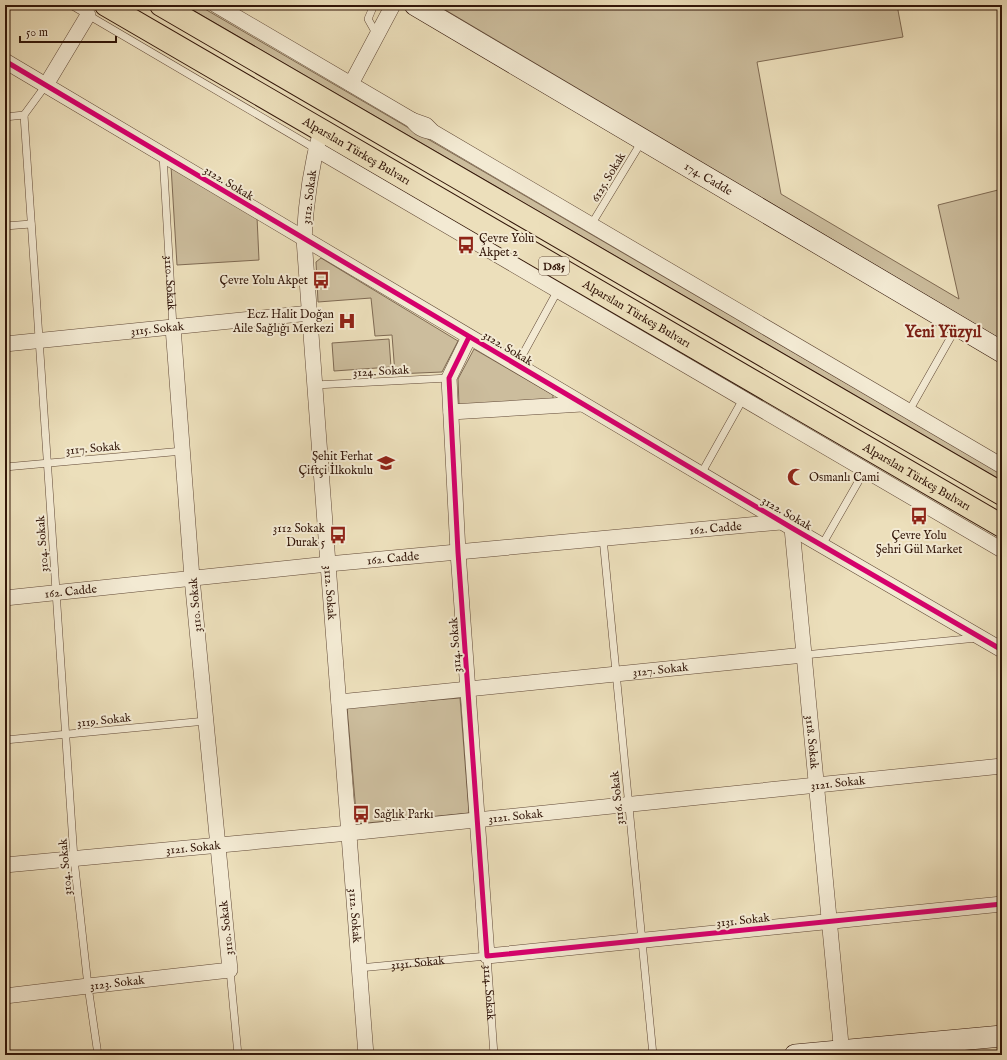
<svg xmlns="http://www.w3.org/2000/svg" width="1007" height="1060" font-family="'IM FELL English',serif">
  <rect width="100%" height="100%" fill="#ecdfbb"/>
  <filter id="stains"><feTurbulence type="fractalNoise" baseFrequency=".005" numOctaves="4"/><feColorMatrix values="0 0 0 0 .2 0 0 0 0 .09 0 0 0 0 .02 0 0 0 .5 -.17"/></filter>
  <radialGradient id="worn" r=".72"><stop offset=".6" stop-color="#630" stop-opacity="0"/><stop offset="1" stop-color="#630" stop-opacity=".3"/></radialGradient>
  <path fill="#ccbd9d" stroke="#7f6a53" d="M184 5H198L1002 474V481Z
    M437 5H897L903 37 757 62 781 194 959 299 938 205 1002 189V340Z
    M171 166 257 217 259 260 177 265Z
    M321 258 458 341 442 372 395 374 392 335 375 336 371 298 318 302 316 262Z
    M389 339 391 367 334 371 332 343Z
    M474 349 553 395V400L459 405 458 379Z
    M460 698 469 813 357 824 347 707Z"/>
  <g fill="none" stroke-linecap="round" stroke-linejoin="round">
    <g stroke="#604836" stroke-width="8">
      <g id="lane">
        <path d="M71 5 316 149"/>
        <path d="M374 5 368 19 377 35"/>
        <path d="M46 85 24 115 74 859 88 986 98 1055"/>
        <path d="M5 117 24 115"/>
        <path id="s1" d="M163 155 173 327"/>
        <path d="M591 225 642 141"/>
        <path d="M5 226 31 224"/>
        <path d="M517 365 558 290"/>
        <path d="M315 385 449 378"/>
        <path d="M909 411 956 328"/>
        <path d="M5 467 183 451"/>
        <path d="M701 474 743 399"/>
        <path d="M603 538 653 1055"/>
        <path d="M822 545 865 470"/>
        <path d="M804 655 977 638"/>
        <path d="M5 740 206 721"/>
        <path id="s2" d="M359 968 487 956 494 1055"/>
        <path d="M230 970 238 1055"/>
      </g>
    </g>
    <g stroke="#604836" stroke-width="16">
      <g id="street">
        <path d="M216 5 412 120"/>
        <path d="M5 61 792 528 1002 650"/>
        <path d="M351 84 393 5"/>
        <path d="M46 85 88 15"/>
        <path id="s3" d="M321 130C311 166 306 201 304 239L328 564 366 1055"/>
        <path d="M433 132C423 131 418 128 412 120L426 125 433 132 1002 466"/>
        <path d="M316 149 1002 550"/>
        <path d="M469 337 449 378 458 552 487 956 1002 904"/>
        <path id="s4" d="M5 344 310 313"/>
        <path d="M451 412 582 404"/>
        <path id="s5" d="M792 528 842 1055"/>
        <path id="s6" d="M5 598 328 564 781 522"/>
        <path id="s7" d="M339 702 804 655"/>
        <path id="s8" d="M5 865 349 833 1002 766"/>
        <path id="s9" d="M5 996 88 986 230 970 192 578 173 327"/>
      </g>
    </g>
    <g stroke="#321609" stroke-width="22">
      <g id="secondary">
        <path id="s10" d="M415 5 1002 352"/>
        <path d="M795 1055 1002 1036"/>
      </g>
    </g>
    <g stroke="#321609" stroke-width="24">
      <g id="highway">
        <path id="s11" d="M106 5 1002 526"/>
        <path d="M161 5 1002 494"/>
      </g>
    </g>
    <use href="#lane" stroke="#f3ead3" stroke-width="7"/>
    <use href="#street" stroke="#f3ead3" stroke-width="15"/>
    <use href="#secondary" stroke="#f3ead3" stroke-width="21"/>
    <use href="#highway" stroke="#ecdfbb" stroke-width="22"/>
    <g stroke="#f3ead3" stroke-width="8">
      <path id="cycleway" d="M5 61 792 528 1002 650
        M469 337 449 378 458 552 487 956 1002 904"/>
    </g>
    <use href="#cycleway" stroke="#d6006c" stroke-width="5"/>
  </g>
  <defs>
    <g id="bus-bare" transform="scale(1.38)"><path d="M-5-6H5V4H4V6H2V4H-2V6H-4V4H-5ZM-3.5-4V0h7V-4ZM-3.5 1.2v1.5H-2V1.2ZM2 1.2v1.5H3.5V1.2Z" fill="#8f2418" stroke="#f3ead3" stroke-width="2.5" paint-order="stroke"/></g>
    <g id="hospital-bare" transform="scale(1.38)"><path d="M-5-5h3v3.5h4V-5h3V5h-3V1.5h-4V5h-3Z" fill="#8f2418" stroke="#f3ead3" stroke-width="2.5" paint-order="stroke"/></g>
    <g id="school-bare" transform="scale(1.38)"><path d="M0-5L7-2L0 1L-7-2ZM-4 1L0 2.5L4 1V4Q0 6-4 4Z" fill="#8f2418" stroke="#f3ead3" stroke-width="2.5" paint-order="stroke"/></g>
    <g id="mosque-bare" transform="scale(1.38)"><path d="M3.5-4.9A6 6 0 1 0 3.5 4.9A5 5 0 1 1 3.5-4.9Z" fill="#8f2418" stroke="#f3ead3" stroke-width="2.5" paint-order="stroke"/></g>
  </defs>
  <g fill-rule="evenodd">
    <use href="#bus-bare" x="466" y="245"/>
    <use href="#bus-bare" x="321" y="280"/>
    <use href="#hospital-bare" x="347" y="321"/>
    <use href="#school-bare" x="386" y="463"/>
    <use href="#mosque-bare" x="796" y="477"/>
    <use href="#bus-bare" x="919" y="516"/>
    <use href="#bus-bare" x="338" y="535"/>
    <use href="#bus-bare" x="361" y="814"/>
  </g>
  <g text-anchor="middle" stroke-width="4" stroke-linejoin="round" paint-order="stroke">
    <rect fill="#f3ead3" stroke="#6c5646" stroke-width="1" x="539" y="257" width="30" height="18" rx="3"/>
    <g font-size="11" font-weight="bold" fill="#321609">
      <text x="554" y="270">D685</text>
    </g>
    <g font-size="12" fill="#321609" stroke="#f3ead3">
      <text dy="4" stroke="none"><textPath href="#s11" startOffset="290">Alparslan Türkeş Bulvarı</textPath></text>
      <text transform="translate(608 177) rotate(-59)" y="4">6125. Sokak</text>
      <text dy="4" stroke="none"><textPath href="#s10" startOffset="341">174. Cadde</textPath></text>
      <text transform="translate(229 183) rotate(31)" y="4">3122. Sokak</text>
      <text transform="translate(309 197) rotate(-83)" y="4">3112. Sokak</text>
      <text dy="4" stroke="none"><textPath href="#s1" startOffset="128">3110. Sokak</textPath></text>
      <text dy="4" stroke="none"><textPath href="#s11" startOffset="614">Alparslan Türkeş Bulvarı</textPath></text>
      <text dy="4" stroke="none"><textPath href="#s4" startOffset="153">3115. Sokak</textPath></text>
      <text transform="translate(508 348) rotate(31)" y="4">3122. Sokak</text>
      <text transform="translate(381 371) rotate(-3)" y="4">3124. Sokak</text>
      <text transform="translate(93 448) rotate(-5)" y="4">3117. Sokak</text>
      <text dy="4" stroke="none"><textPath href="#s11" startOffset="938">Alparslan Türkeş Bulvarı</textPath></text>
      <text transform="translate(787 513) rotate(30)" y="4">3122. Sokak</text>
      <text dy="4" stroke="none"><textPath href="#s6" startOffset="714">162. Cadde</textPath></text>
      <text transform="translate(42 544) rotate(-94)" y="4">3104. Sokak</text>
      <text dy="4" stroke="none"><textPath href="#s6" startOffset="390">162. Cadde</textPath></text>
      <text dy="4" stroke="none"><textPath href="#s6" startOffset="66">162. Cadde</textPath></text>
      <text dy="4" stroke="none"><textPath href="#s3" startOffset="465">3112. Sokak</textPath></text>
      <text transform="translate(195 605) rotate(-95)" y="4">3110. Sokak</text>
      <text transform="translate(455 645) rotate(-94)" y="4">3114. Sokak</text>
      <text dy="4" stroke="none"><textPath href="#s7" startOffset="323">3127. Sokak</textPath></text>
      <text transform="translate(104 720) rotate(-6)" y="4">3119. Sokak</text>
      <text dy="4" stroke="none"><textPath href="#s5" startOffset="215">3118. Sokak</textPath></text>
      <text dy="4" stroke="none"><textPath href="#s8" startOffset="837">3121. Sokak</textPath></text>
      <text transform="translate(617 798) rotate(-96)" y="4">3116. Sokak</text>
      <text dy="4" stroke="none"><textPath href="#s8" startOffset="513">3121. Sokak</textPath></text>
      <text dy="4" stroke="none"><textPath href="#s8" startOffset="189">3121. Sokak</textPath></text>
      <text transform="translate(65 867) rotate(-95)" y="4">3104. Sokak</text>
      <text dy="4" stroke="none"><textPath href="#s3" startOffset="789">3112. Sokak</textPath></text>
      <text transform="translate(743 920) rotate(-6)" y="4">3131. Sokak</text>
      <text transform="translate(226 928) rotate(-96)" y="4">3110. Sokak</text>
      <text dy="4" stroke="none"><textPath href="#s2" startOffset="59">3131. Sokak</textPath></text>
      <text dy="4" stroke="none"><textPath href="#s9" startOffset="113">3123. Sokak</textPath></text>
      <text dy="4" stroke="none"><textPath href="#s2" startOffset="165">3114. Sokak</textPath></text>
    </g>
    <g font-size="12" fill="#321609" stroke="#f3ead3" text-anchor="end">
      <text x="479" y="242" text-anchor="start">Çevre Yolu<tspan x="479" dy="14">Akpet 2</tspan></text>
      <text x="308" y="284">Çevre Yolu Akpet</text>
      <text x="334" y="318">Ecz. Halit Doğan<tspan x="334" dy="14">Aile Sağlığı Merkezi</tspan></text>
      <text x="373" y="460">Şehit Ferhat<tspan x="373" dy="14">Çiftçi İlkokulu</tspan></text>
      <text x="809" y="481" text-anchor="start">Osmanlı Cami</text>
      <text x="325" y="532">3112 Sokak<tspan x="325" dy="14">Durak 5</tspan></text>
      <text x="919" y="539" text-anchor="middle">Çevre Yolu<tspan x="919" dy="14">Şehri Gül Market</tspan></text>
      <text x="374" y="818" text-anchor="start">Sağlık Parkı</text>
    </g>
    <g font-size="16" font-weight="bold" fill="#7a1f14" stroke="#f3ead3">
      <text x="943" y="337">Yeni Yüzyıl</text>
    </g>
  </g>
  <rect width="1007" height="1060" fill="none" stroke="#ecdfbb" stroke-width="20"/>
  <rect x="6" y="6" width="995" height="1048" fill="none" stroke="#321609" stroke-width="2"/>
  <rect x="10" y="10" width="987" height="1040" fill="none" stroke="#321609"/>
  <path d="M20 36v6h96v-6" fill="none" stroke="#321609" stroke-width="2"/>
  <text x="26" y="36" font-size="12" fill="#321609" stroke="#f3ead3" stroke-width="3" paint-order="stroke">50 m</text>
  <rect width="100%" height="100%" filter="url(#stains)"/>
  <rect width="100%" height="100%" fill="url(#worn)"/>
</svg>
